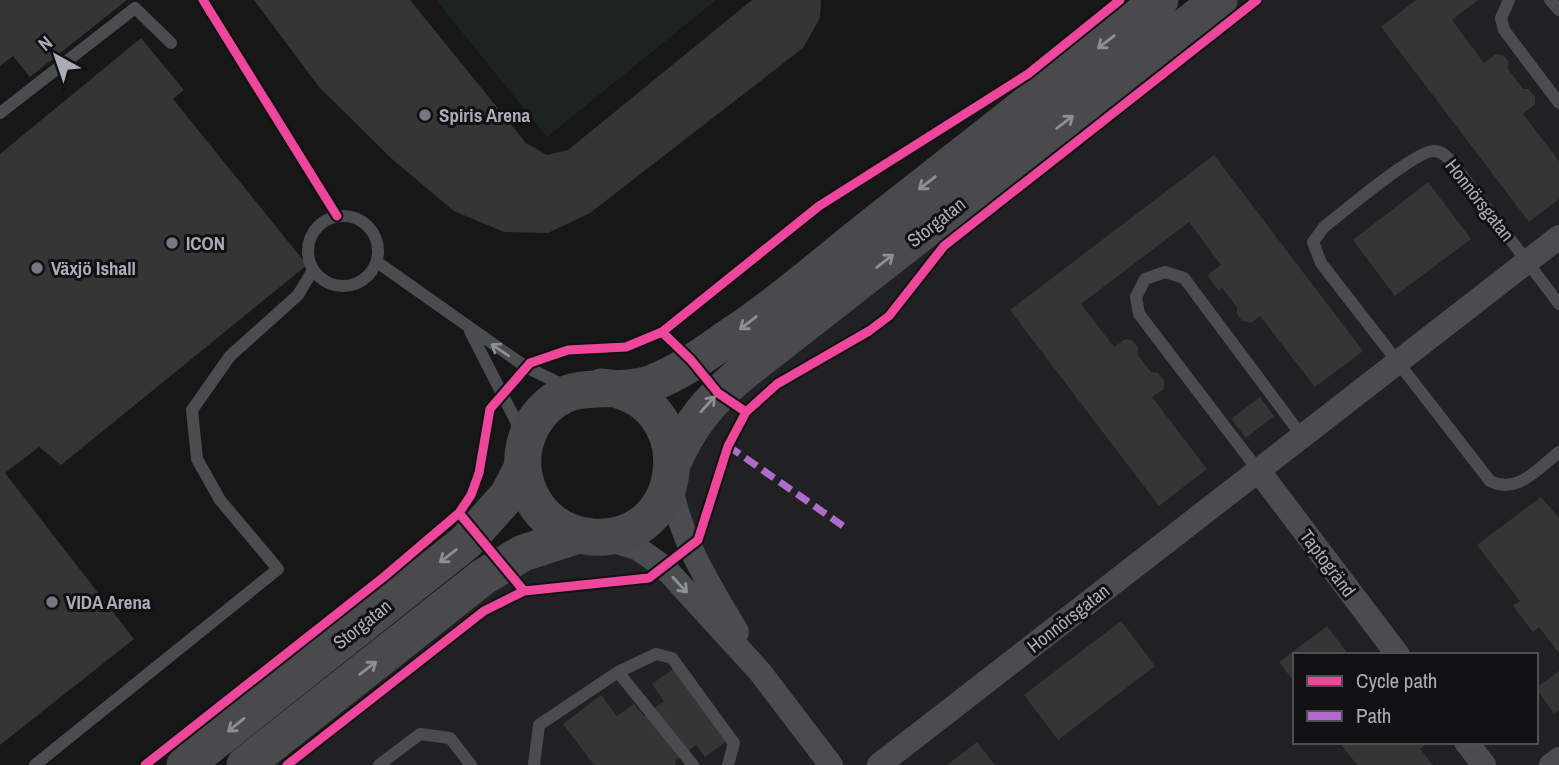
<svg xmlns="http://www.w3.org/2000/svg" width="1559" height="765" font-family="'Archivo Narrow',sans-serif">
  <rect width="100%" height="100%" fill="#171717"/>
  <path fill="#212123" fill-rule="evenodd" d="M1219 0H1559V765H244L523 553 637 548 757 669 678 522 681 443ZM1295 655H1536V742H1295Z"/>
  <path fill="#1d241e" d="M436 0H716L547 137Z"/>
  <path fill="#353536" d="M0 0H127L30 77 13 56 0 66Z
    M254 0H410L526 143 547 155 568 150 752 0H821L820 18 803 48 590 213 548 233 504 232 454 211 392 159 319 87Z
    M1416 0H1478L1452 20 1484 63 1496 54 1503 55 1509 62 1508 69 1523 89H1529L1535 97V104L1523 114 1559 161V199L1529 222 1381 27Z
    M141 38 184 90 173 99 307 265 61 465 39 447 5 473 134 639 0 745V154Z
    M1214 155 1363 351 1315 387 1260 316 1251 323 1242 321 1237 314V307L1222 288 1219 291 1207 275 1221 265 1189 222 1081 304 1114 347 1125 339 1132 340 1138 347 1137 354 1151 372 1158 373 1164 381V389L1152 397 1207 469 1159 506 1010 310Z
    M1428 182 1471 239 1395 296 1353 240Z
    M1260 397 1274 416 1246 438 1231 419Z
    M1541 497 1559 518V653L1539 627 1533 632 1513 606 1520 601 1477 545Z
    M1121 621 1155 666 1058 740 1024 695Z
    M1327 626 1349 655H1295V683L1279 662Z
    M679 665 732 737 705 757 696 745 676 760 675 765H594L563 724 601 695 617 716 634 704 644 716 664 701 652 684Z
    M1559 671V710L1554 714 1536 688Z
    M977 742 995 765H947Z
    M1339 742H1429L1420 749 1433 765H1357Z"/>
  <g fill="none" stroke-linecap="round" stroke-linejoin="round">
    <path stroke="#4b4c50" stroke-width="12" d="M1509 0 1501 18 1504 30 1559 103
      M1550 0 1559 10
      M0 113 135 8 171 43
      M308 251a35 35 0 1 1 70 0a35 35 0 1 1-70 0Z
      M377 262 526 367 565 386
      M1559 304 1452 162C1447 157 1442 151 1434 151 1416 150 1342 213 1324 227L1313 242 1321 263 1490 481C1517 495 1539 468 1559 452
      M470 331 522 433
      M1258 470 1139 314 1136 297 1145 279 1165 272 1184 278 1302 436
      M618 672 656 654 672 658 734 743 728 765
      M35 765 278 569 220 500 197 459 192 410 230 356 298 295 313 270
      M379 765 420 734 450 738 471 765
      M534 765 539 725 618 672 693 765"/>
    <path stroke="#4b4c50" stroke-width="24" d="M1258 470 1398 655
      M670 483C682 544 707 580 737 632
      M606 539 637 548 664 567 760 672 831 765
      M1466 742 1484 765
      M879 765 1559 237
      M1551 765 1559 759"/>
    <path stroke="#4a4a4e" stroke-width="37" d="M601 387C702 395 691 544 592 537 532 533 502 462 539 415 573 373 611 398 652 383 680 373 708 352 732 335 782 302 828 261 875 224 970 149 1065 75 1160 0
      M673 462C691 422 709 401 742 373L1219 0
      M185 765 466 542 508 495 522 468
      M245 765 483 577 523 553 579 535"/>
    <path stroke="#b06ccc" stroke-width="7" stroke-dasharray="14 7" stroke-linecap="butt" d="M728 446 843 526"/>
    <g stroke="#111113" stroke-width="13">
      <path id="cycleway" d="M203 0 337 216
        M662 332 691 360 718 393 746 412
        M459 513 524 591
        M145 765 385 576 459 513 471 495 479 473 490 409 530 363 568 350 626 347 662 332 819 206 1028 74 1120 0
        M287 765 484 611 524 591 649 578 698 540 728 446 746 412 777 384 869 331 889 316 944 246 1257 0"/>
    </g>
    <use href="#cycleway" stroke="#ed469a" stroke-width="9"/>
  </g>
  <defs><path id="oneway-shaft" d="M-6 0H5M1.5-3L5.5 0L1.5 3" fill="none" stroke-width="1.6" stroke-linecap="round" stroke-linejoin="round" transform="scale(1.75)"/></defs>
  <g stroke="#8c8f98">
    <use href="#oneway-shaft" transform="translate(1106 42) rotate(142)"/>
    <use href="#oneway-shaft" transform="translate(1065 122) rotate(-38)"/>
    <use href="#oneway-shaft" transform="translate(927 183) rotate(142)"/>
    <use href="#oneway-shaft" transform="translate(885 261) rotate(-38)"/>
    <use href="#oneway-shaft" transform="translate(748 323) rotate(142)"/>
    <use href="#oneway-shaft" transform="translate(708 404) rotate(-48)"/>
    <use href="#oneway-shaft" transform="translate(448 556) rotate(142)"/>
    <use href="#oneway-shaft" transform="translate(368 668) rotate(-38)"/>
    <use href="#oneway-shaft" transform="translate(236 725) rotate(141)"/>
  </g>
  <g stroke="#8c9099">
    <use href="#oneway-shaft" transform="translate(500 350) rotate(-146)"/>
    <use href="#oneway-shaft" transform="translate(680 585) rotate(47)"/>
  </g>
  <g fill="#757880" stroke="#111113" stroke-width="2.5">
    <circle cx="425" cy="115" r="7"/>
    <circle cx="172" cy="243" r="7"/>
    <circle cx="37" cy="268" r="7"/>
    <circle cx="52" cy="602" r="7"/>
  </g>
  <g text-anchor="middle" stroke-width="6" stroke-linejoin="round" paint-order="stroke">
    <g font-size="19" font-weight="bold" fill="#a8adb8" stroke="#111113" text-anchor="start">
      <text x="439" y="122">Spiris Arena</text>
      <text x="186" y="250">ICON</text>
      <text x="51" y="275">Växjö Ishall</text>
      <text x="66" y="609">VIDA Arena</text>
    </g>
    <g font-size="19" fill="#a8adb8" stroke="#111113">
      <text transform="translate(1480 200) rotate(52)" y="7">Honnörsgatan</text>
      <text transform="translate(936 222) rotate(-38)" y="7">Storgatan</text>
      <text transform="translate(1328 563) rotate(53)" y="7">Taptogränd</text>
      <text transform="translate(1068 618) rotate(-38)" y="7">Honnörsgatan</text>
      <text transform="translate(362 624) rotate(-38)" y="7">Storgatan</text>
    </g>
  </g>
  <rect x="1293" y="653" width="245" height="91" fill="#111113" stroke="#4d4f55" stroke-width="2"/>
  <rect x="1307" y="676" width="35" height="10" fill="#ed469a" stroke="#4d4f55" stroke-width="2"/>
  <text x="1356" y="688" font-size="21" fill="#a8adb8">Cycle path</text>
  <rect x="1307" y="711" width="35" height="10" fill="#b06ccc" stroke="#4d4f55" stroke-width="2"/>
  <text x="1356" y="723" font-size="21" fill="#a8adb8">Path</text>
  <g transform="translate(56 56) rotate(320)" stroke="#111113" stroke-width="5" paint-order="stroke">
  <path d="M0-5L12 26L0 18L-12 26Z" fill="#a8adb8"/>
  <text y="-10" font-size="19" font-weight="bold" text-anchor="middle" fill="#a8adb8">N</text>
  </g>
</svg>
